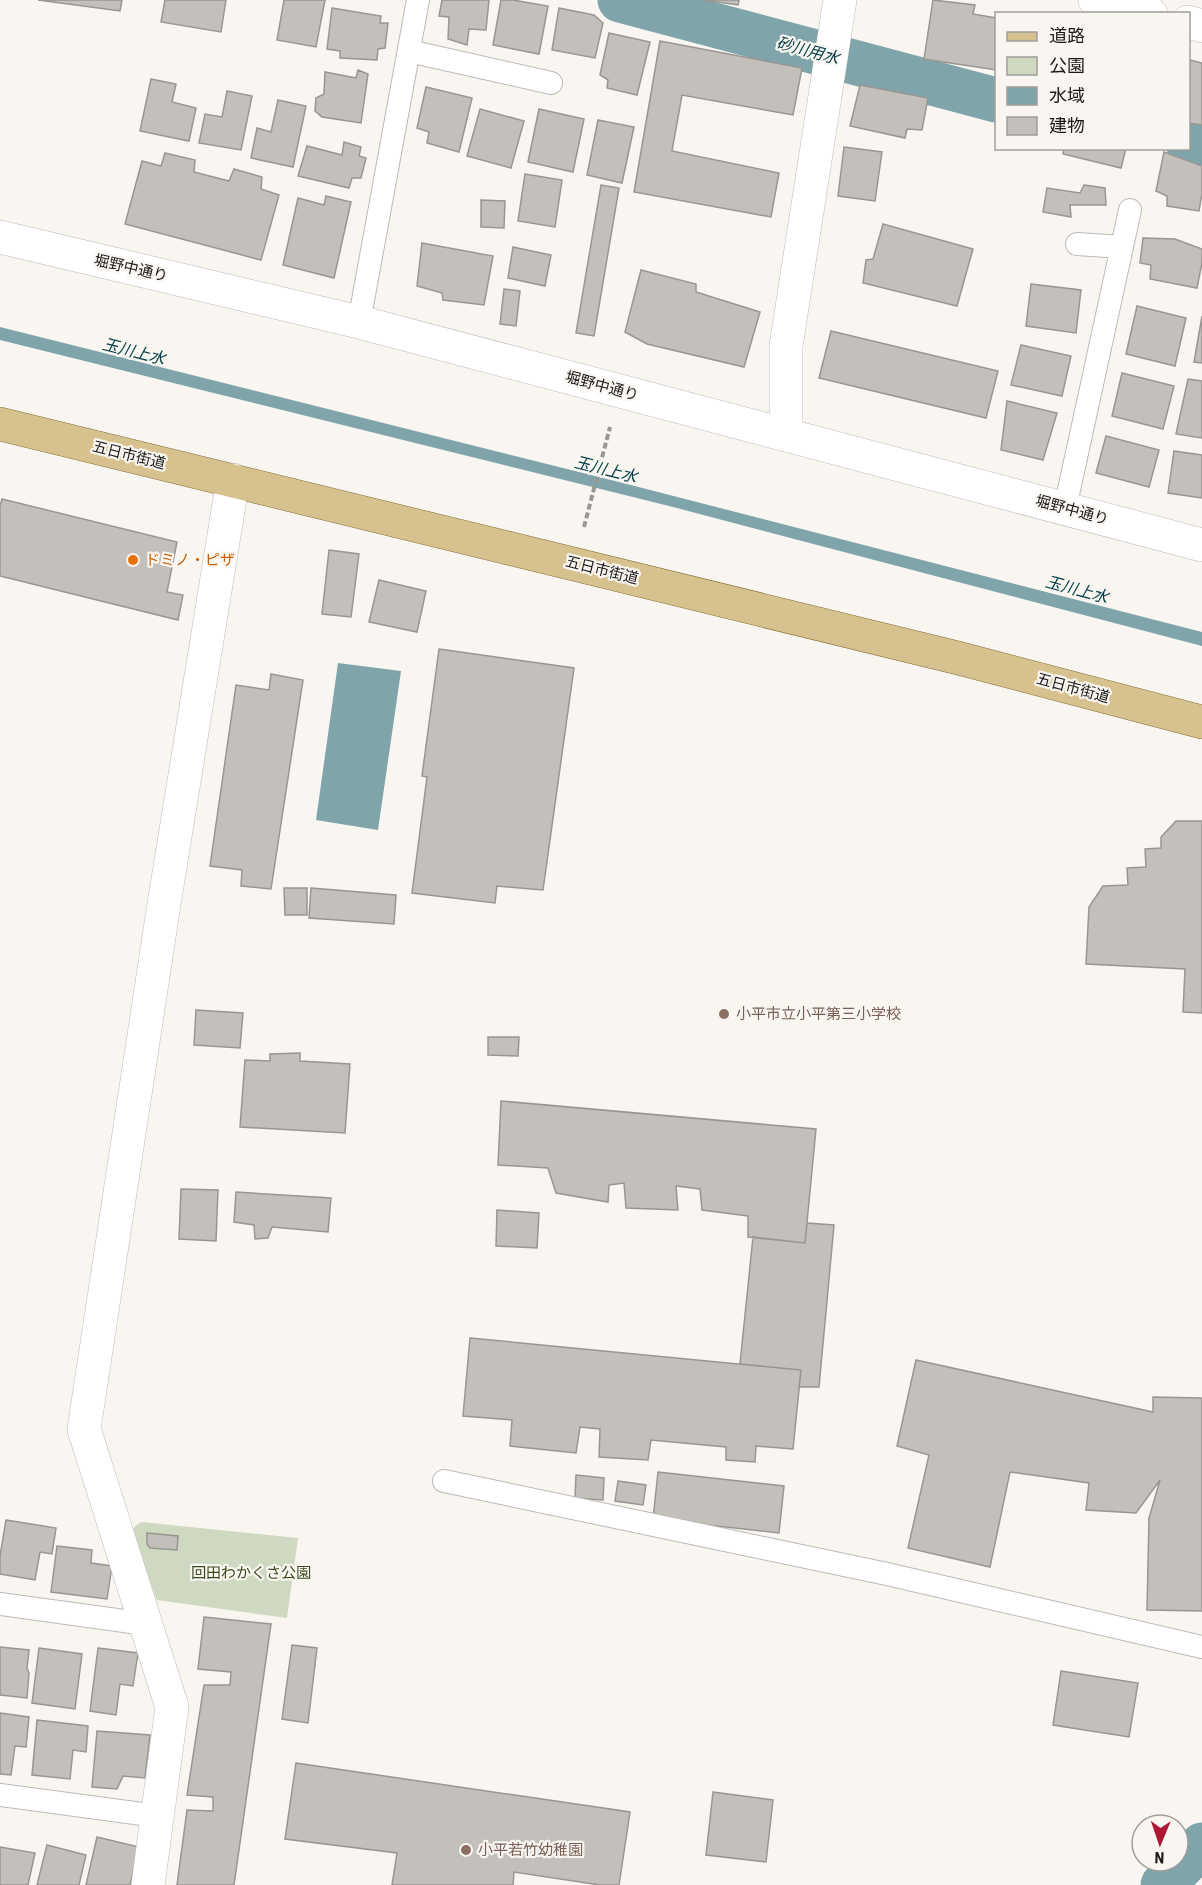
<svg xmlns="http://www.w3.org/2000/svg" width="1202" height="1885" font-family="'Roboto Condensed','Noto Sans JP',sans-serif">
  <rect width="100%" height="100%" fill="#f9f6f1"/>
  <path fill="#cfd9c1" d="M141 1522 298 1538 287 1618 157 1600 130 1530Z"/>
  <path fill="#7fa4aa" d="M0 327 623 483 1202 632V646L673 507 0 340Z
    M338 663 401 671 378 830 316 820Z"/>
  <g fill="none" stroke-linecap="round" stroke-linejoin="round">
    <path stroke="#7fa4aa" stroke-width="45" d="M620 0 996 100
      M1188 143 1202 146
      M1163 1885 1202 1845"/>
  </g>
  <path fill="#c3c0bc" stroke="#999692" stroke-width="1.5" d="M38 0H122L120 11Z
    M165 0H226L221 32 161 22Z
    M284 0H325L316 47 277 40Z
    M442 0H489L486 30 469 29 467 45 448 39 449 17 439 16Z
    M501 0H513L548 6 539 54 493 45Z
    M703 0H739L738 5Z
    M933 0 975 5 973 14 996 18V70L924 59Z
    M332 8 381 16 380 23H388L385 48 378 49 377 60 340 58V51L327 49Z
    M559 8 594 15 603 23 595 58 552 50Z
    M609 33 650 42 637 95 607 88 608 80 600 75Z
    M660 41 802 68 793 115 682 95 672 151 779 173 771 217 634 192Z
    M1190 60 1202 63V125L1188 123Z
    M358 70 368 74 361 123 322 117 315 111 316 98 324 94 325 72 356 78Z
    M151 79 176 84 172 102 196 108 189 141 140 131Z
    M860 85 928 98 922 130 907 129 905 138 850 126Z
    M426 87 472 98 459 152 427 143 429 132 417 128Z
    M227 91 252 96 241 150 199 143 205 114 222 117Z
    M278 100 306 106 293 167 251 158 257 128 271 132Z
    M480 109 524 121 511 168 467 156Z
    M539 109 584 119 573 172 528 162Z
    M598 120 634 127 622 183 587 175Z
    M344 142 361 147 359 156 366 158 361 178H352L349 188 298 176 307 146 342 155Z
    M844 147 882 152 875 201 838 196Z
    M1064 148H1126L1121 168 1063 154Z
    M1164 152 1202 166V193L1199 211 1167 206V196L1156 191Z
    M165 153 195 160 194 172 229 181 234 169 262 177 261 189 279 195 261 260 125 224 142 161 161 166Z
    M525 174 562 180 555 227 518 221Z
    M601 185 619 188 594 336 576 333Z
    M1084 185 1105 188 1106 205H1070L1071 217 1043 212 1047 188 1080 193Z
    M326 196 351 202 334 278 283 265 298 198 324 205Z
    M481 200 505 201 504 228 481 227Z
    M883 224 973 249 957 306 863 283 866 260 873 259Z
    M1143 238 1175 239 1202 249V263L1197 288 1150 279 1151 265 1140 263Z
    M422 243 493 256 484 305 443 300 442 293 417 286Z
    M513 247 551 255 545 286 508 278Z
    M641 270 696 284V292L760 312 744 367 647 344 625 332Z
    M1031 284 1081 290 1076 333 1026 326Z
    M504 289 520 291 516 326 500 324Z
    M1137 306 1186 318 1175 366 1126 354Z
    M1202 316V363L1194 362Z
    M831 331 998 371 986 418 819 378Z
    M1021 345 1071 356 1062 396 1011 385Z
    M1122 373 1174 386 1163 429 1112 416Z
    M1188 379 1202 381V438L1176 434Z
    M1007 401 1057 413 1043 460 1001 450Z
    M1106 436 1159 450 1149 487 1096 473Z
    M1174 451 1202 455V498L1168 493Z
    M2 499 177 542 167 592 183 595 178 620 0 576V506Z
    M329 550 359 554 351 617 322 614Z
    M379 580 426 591 417 632 369 622Z
    M439 649 574 668 543 890 497 886 495 903 412 893 427 777 422 776Z
    M271 674 303 680 271 889 241 886 242 870 210 866 236 685 269 690Z
    M1176 821H1202V1013L1183 1012 1185 969 1086 964 1089 907 1103 886 1128 885 1127 868 1146 867 1145 849 1161 848V837Z
    M284 888H307V915H285Z
    M311 888 396 895 394 924 309 918Z
    M196 1010 243 1013 240 1048 194 1045Z
    M488 1037H519L518 1056 488 1055Z
    M300 1053V1061L350 1064 345 1133 240 1127 245 1060 270 1061V1054Z
    M501 1101 816 1129 805 1243 748 1237V1216L702 1210 700 1189 676 1186 678 1210 626 1208 624 1183 609 1185 608 1202 556 1193 548 1168 498 1165Z
    M181 1189 218 1190 216 1241 179 1239Z
    M236 1192 331 1198 328 1232 272 1227 268 1238 255 1239 254 1225 234 1222Z
    M497 1210 539 1213 537 1248 496 1246Z
    M807 1223 834 1225 819 1387H799L801 1370 740 1364 753 1237 805 1243Z
    M470 1338 801 1370 793 1449 756 1446 755 1462 726 1460V1447L651 1440 648 1460 599 1457 600 1429 580 1427 576 1453 510 1446 512 1420 463 1416Z
    M916 1360 1153 1412V1397L1202 1398V1611L1147 1610 1149 1518 1160 1480 1136 1513 1086 1510 1089 1483 1010 1472 990 1567 908 1548 929 1455 897 1446Z
    M658 1472 784 1486 779 1533 653 1519Z
    M576 1475 604 1478 603 1500 575 1498Z
    M618 1481 646 1485 643 1505 615 1501Z
    M6 1520 56 1528 52 1554 40 1552 35 1580 0 1574V1556Z
    M147 1533 178 1536 177 1550 150 1548 147 1544Z
    M57 1546 92 1550 91 1563 112 1566 107 1599 51 1592Z
    M204 1617 271 1624 234 1885H177L187 1810 213 1811V1797L187 1795 204 1685H230L231 1672 198 1669Z
    M292 1645 317 1648 308 1723 282 1719Z
    M0 1647 29 1650 27 1668 29 1673 27 1698 0 1695Z
    M39 1648 82 1654 75 1709 32 1703Z
    M98 1648 138 1653 133 1686 120 1684 116 1715 90 1711Z
    M1061 1671 1138 1683 1129 1737 1053 1725Z
    M0 1713 29 1717 26 1747 15 1746 11 1775 0 1774Z
    M37 1720 88 1726 86 1752 73 1750 70 1779 32 1775Z
    M97 1731 150 1735 145 1778 123 1776 117 1789 92 1787Z
    M296 1763 630 1812 619 1885H600L514 1872 513 1885H392L397 1853 285 1839Z
    M713 1792 773 1800 766 1862 706 1855Z
    M97 1837 139 1847 130 1885H86Z
    M47 1845 86 1855 79 1885H37Z
    M0 1847 35 1853 28 1885H0Z"/>
  <g fill="none" stroke-linecap="round" stroke-linejoin="round">
    <g stroke="#bdbab6" stroke-width="24">
      <path id="service" d="M409 51 551 83
        M1077 244 1122 247
        M359 322 418 0
        M1065 508 1130 210
        M444 1481 887 1574 1202 1647
        M0 1604 146 1624
        M0 1795 157 1816"/>
    </g>
    <g stroke="#bdbab6" stroke-width="34">
      <path id="minor" d="M1095 0 1151 14
        M1188 22 1202 26
        M786 434V346L840 0
        M148 1885 172 1707 84 1429 164 904 233 480"/>
    </g>
    <g stroke="#bdbab6" stroke-width="34">
      <path id="tertiary" d="M0 237 359 322 1202 545"/>
    </g>
    <g stroke="#846d36" stroke-width="34">
      <path id="primary" d="M0 424 958 658 1202 722"/>
    </g>
    <path stroke="#999793" stroke-width="4" stroke-dasharray="6 3" stroke-linecap="butt" d="M584 527 610 427"/>
    <use href="#service" stroke="#fff" stroke-width="22"/>
    <use href="#minor" stroke="#fff" stroke-width="33"/>
    <use href="#tertiary" stroke="#fff" stroke-width="33"/>
    <use href="#primary" stroke="#d7c28f" stroke-width="33"/>
  </g>
  <circle fill="#e8710a" stroke="#f9f6f1" stroke-width="2" cx="133" cy="560" r="6"/>
  <g fill="#8d6e63" stroke="#f9f6f1" stroke-width="2">
    <circle cx="724" cy="1014" r="6"/>
    <circle cx="466" cy="1850" r="6"/>
  </g>
  <g text-anchor="middle" stroke-width="4.5" stroke-linejoin="round" paint-order="stroke">
    <g font-size="15" fill="#1b1a19" stroke="#f9f6f1">
      <text transform="translate(131 268) rotate(13)" y="5">堀野中通り</text>
      <text transform="translate(602 386) rotate(15)" y="5">堀野中通り</text>
      <text transform="translate(129 455) rotate(14)" y="5">五日市街道</text>
      <text transform="translate(1072 510) rotate(15)" y="5">堀野中通り</text>
      <text transform="translate(602 570) rotate(14)" y="5">五日市街道</text>
      <text transform="translate(1073 688) rotate(15)" y="5">五日市街道</text>
    </g>
    <g font-size="15" fill="#c56008" stroke="#f9f6f1" text-anchor="start">
      <text x="145" y="565">ドミノ・ピザ</text>
    </g>
    <g font-size="15" fill="#785e54" stroke="#f9f6f1" text-anchor="start">
      <text x="736" y="1019">小平市立小平第三小学校</text>
      <text x="478" y="1855">小平若竹幼稚園</text>
    </g>
    <g font-size="15" fill="#3a491c" stroke="#f9f6f1">
      <text x="251" y="1578">回田わかくさ公園</text>
    </g>
    <g font-size="16" font-style="italic" fill="#013e46" stroke="#f9f6f1">
      <text transform="translate(808 50) rotate(15)" y="6">砂川用水</text>
      <text transform="translate(134 351) rotate(14)" y="6">玉川上水</text>
      <text transform="translate(606 469) rotate(14)" y="6">玉川上水</text>
      <text transform="translate(1077 589) rotate(15)" y="6">玉川上水</text>
    </g>
  </g>
  <rect x="995" y="12" width="195" height="138" fill="#f9f6f1" stroke="#a09e9b" stroke-width="1.5"/>
  <rect x="1007" y="32" width="30" height="9" fill="#d7c28f" stroke="#a09e9b" stroke-width="1.5"/>
  <text x="1049" y="42" font-size="18" fill="#1b1a19">道路</text>
  <rect x="1007" y="57" width="30" height="18" fill="#cfd9c1" stroke="#a09e9b" stroke-width="1.5"/>
  <text x="1049" y="72" font-size="18" fill="#1b1a19">公園</text>
  <rect x="1007" y="87" width="30" height="18" fill="#7fa4aa" stroke="#a09e9b" stroke-width="1.5"/>
  <text x="1049" y="102" font-size="18" fill="#1b1a19">水域</text>
  <rect x="1007" y="117" width="30" height="18" fill="#c3c0bc" stroke="#a09e9b" stroke-width="1.5"/>
  <text x="1049" y="132" font-size="18" fill="#1b1a19">建物</text>
  <g transform="translate(1160 1843) rotate(182)"><circle r="28" fill="#f9f6f1" stroke="#a09e9b" stroke-width="1.5"/>
  <path d="M0-4.5L10 22L0 15L-10 22Z" fill="#ad1732"/>
  <text y="-9" font-size="16" font-weight="bold" text-anchor="middle" fill="#1b1a19">N</text>
  </g>
</svg>
